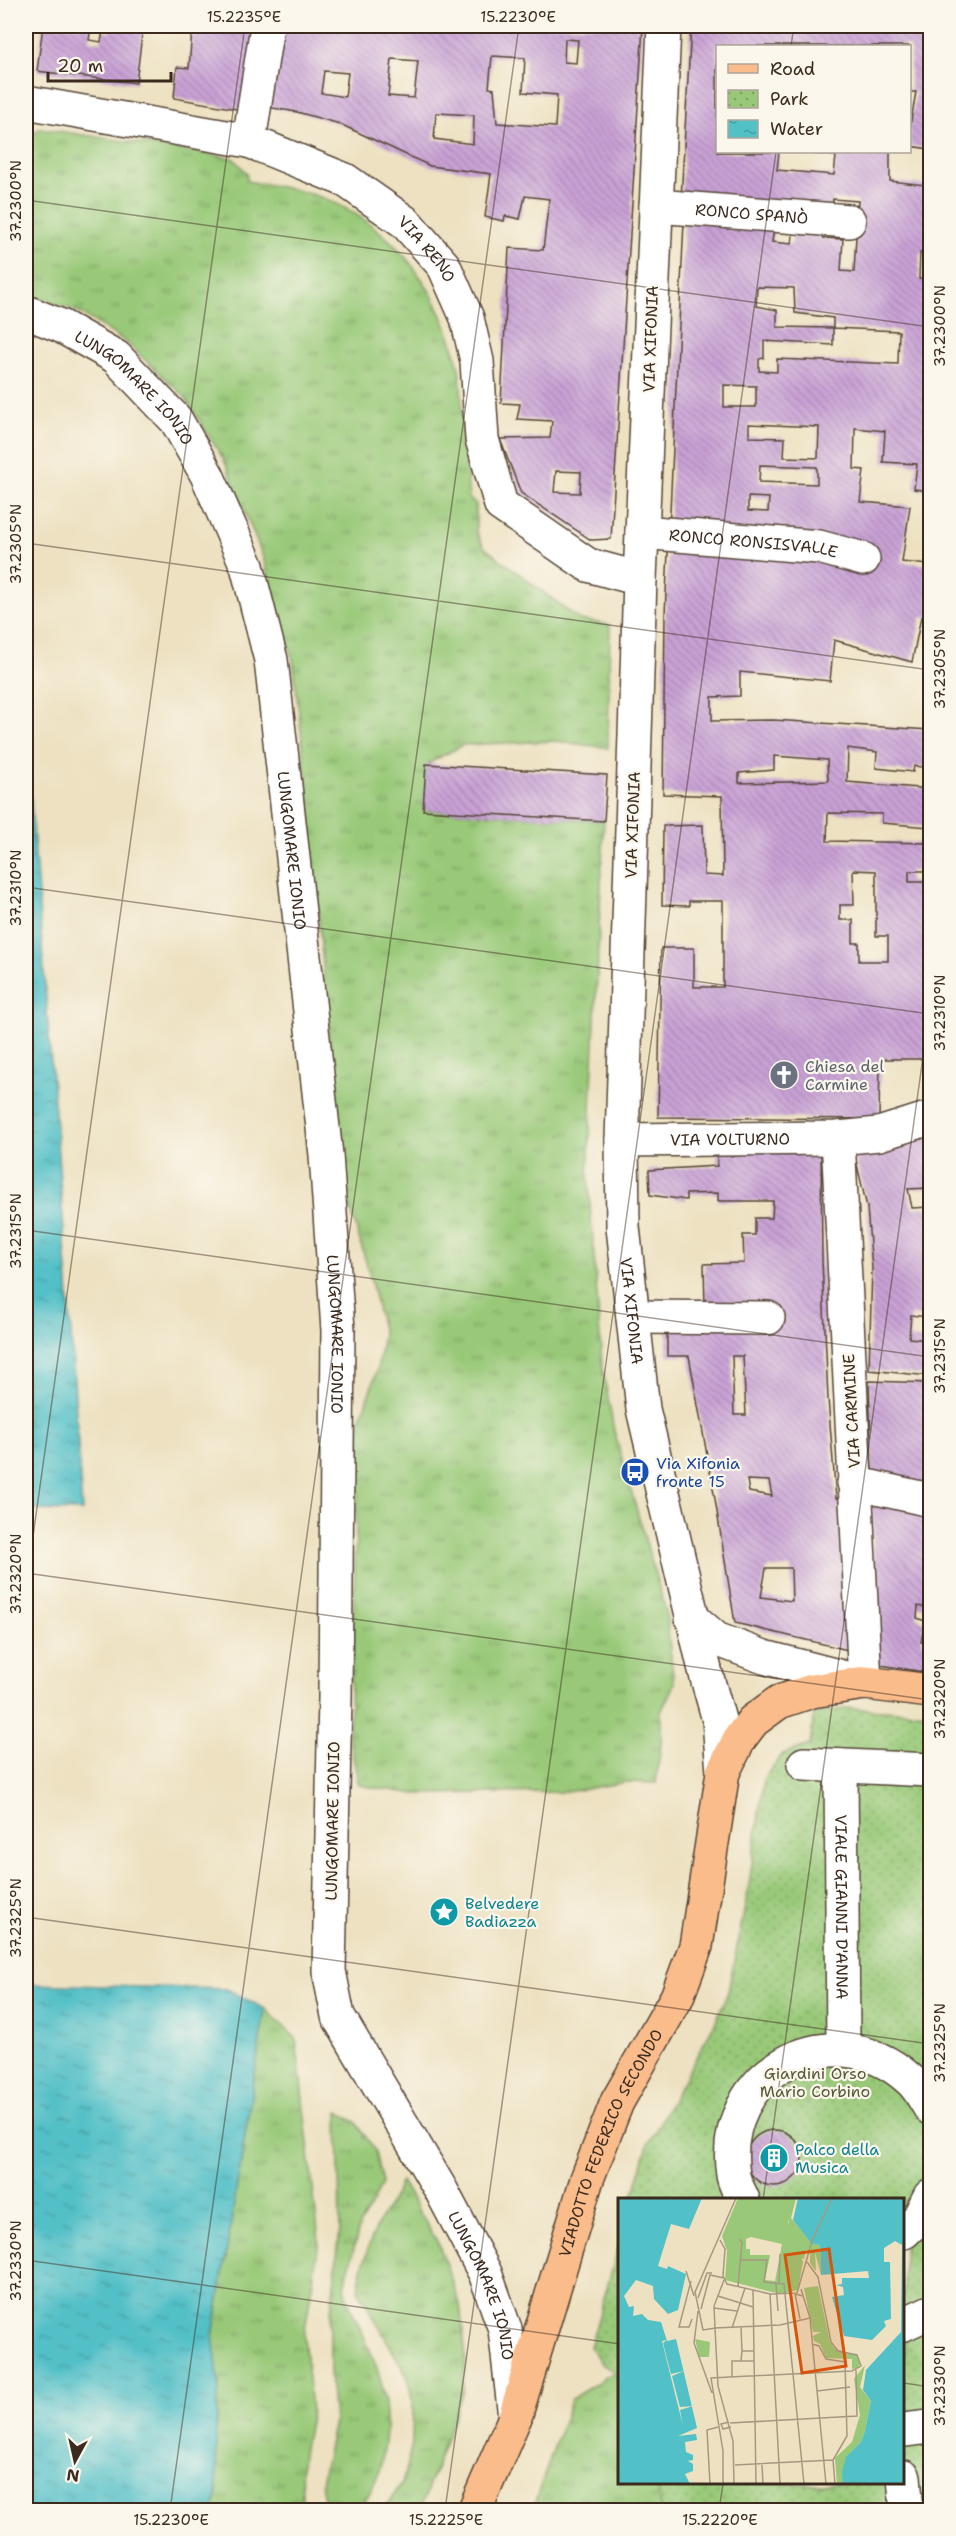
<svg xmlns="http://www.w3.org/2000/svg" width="956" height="2536" font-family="'Shantell Sans',sans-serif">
  <defs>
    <pattern id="grass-tufts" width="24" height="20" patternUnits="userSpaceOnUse" patternTransform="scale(1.5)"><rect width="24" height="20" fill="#99c978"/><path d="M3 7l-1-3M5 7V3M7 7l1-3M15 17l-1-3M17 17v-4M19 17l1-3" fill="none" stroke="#7ea362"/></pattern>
    <pattern id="park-dots" width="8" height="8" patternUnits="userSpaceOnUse" patternTransform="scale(1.5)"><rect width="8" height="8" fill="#99c978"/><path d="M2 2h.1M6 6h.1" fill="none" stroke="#7ea362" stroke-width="1.8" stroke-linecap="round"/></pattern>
    <pattern id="water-ripples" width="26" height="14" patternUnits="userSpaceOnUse" patternTransform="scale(1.5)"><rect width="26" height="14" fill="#52c0c7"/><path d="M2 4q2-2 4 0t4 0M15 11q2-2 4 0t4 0" fill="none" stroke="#459ca1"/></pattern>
    <pattern id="building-back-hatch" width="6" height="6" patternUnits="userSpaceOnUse" patternTransform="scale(1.5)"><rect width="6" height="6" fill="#c9a2d6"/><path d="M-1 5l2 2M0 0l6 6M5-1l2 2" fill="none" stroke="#a484ad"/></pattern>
  </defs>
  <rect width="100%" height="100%" fill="#fbf7ec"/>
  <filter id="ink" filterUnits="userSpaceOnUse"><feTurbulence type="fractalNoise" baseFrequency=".0167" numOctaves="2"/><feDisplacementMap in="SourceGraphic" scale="12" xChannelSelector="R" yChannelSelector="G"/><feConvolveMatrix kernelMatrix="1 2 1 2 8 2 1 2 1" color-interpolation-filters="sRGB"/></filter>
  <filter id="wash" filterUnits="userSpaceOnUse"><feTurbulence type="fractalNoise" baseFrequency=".008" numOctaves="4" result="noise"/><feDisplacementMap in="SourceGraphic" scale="24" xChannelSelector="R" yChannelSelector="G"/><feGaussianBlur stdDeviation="1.35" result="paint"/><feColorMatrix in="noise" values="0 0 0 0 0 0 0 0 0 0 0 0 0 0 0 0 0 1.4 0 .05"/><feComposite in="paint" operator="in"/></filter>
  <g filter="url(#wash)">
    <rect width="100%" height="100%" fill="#ede1c1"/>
    <path fill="url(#grass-tufts)" stroke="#6a7a4b" stroke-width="1.5" d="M39 128 233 158 247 173V181C274 186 305 190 331 201 400 233 442 294 459 368 462 381 461 395 462 409 464 439 466 469 469 499L476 504V532L484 547 580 620 610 625 608 748 555 741 463 745 427 764 424 810 604 821 588 1174 602 1365 614 1431 666 1612 674 1684 661 1712V1744L656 1783 627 1782 566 1792 416 1794 359 1785 349 1738 360 1420 377 1371 383 1334 370 1276 341 1175 308 795 293 660 263 557 224 460 185 397 126 342 79 312 26 294V148H28L29 140Z
      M265 2009 296 2038 319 2241 304 2336 311 2411 301 2464 302 2497 306 2510H213L217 2500 216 2432 219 2383 213 2336Z
      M338 2112 356 2122 375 2151 382 2183 374 2201 360 2224 345 2283 346 2296C357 2323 372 2350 380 2378 392 2421 387 2475 358 2510H326L321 2482 334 2422 330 2376V2321L340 2229Z
      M401 2181 439 2245 460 2304 466 2359 463 2391 420 2510H383L402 2484 412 2444 413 2406 408 2378 358 2289C362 2268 367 2246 377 2226 385 2210 395 2198 401 2181Z
      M614 2372 620 2382V2484H656L662 2510H532L571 2399Z"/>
    <path fill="url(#park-dots)" stroke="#6a7a4b" stroke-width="1.5" d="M850 1708 930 1713V2510H662L656 2484H904V2200H632L648 2144 715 2023 728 1992 748 1892 764 1778 783 1754 810 1745 814 1714Z
      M620 2242V2382L614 2372 602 2364 590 2347Z"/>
    <path fill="url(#water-ripples)" stroke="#467572" stroke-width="1.5" d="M26 788 30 790 68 1283 82 1511 26 1510Z
      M26 1984 227 1989 265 2009 213 2336 219 2383 216 2432 217 2500 213 2510H26Z"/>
    <g id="blocks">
      <path fill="url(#building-back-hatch)" fill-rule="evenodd" d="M43 26H91L89 40 101 42 103 31 110 32 111 26H143L136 83 37 71Z
        M172 26H255L242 110 174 98 177 67 189 68 192 30Z
        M280 26H643L611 539 591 540 521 493 500 439 550 438 552 421 517 419 520 404 501 403 509 248 543 250 549 199 525 196 520 219 505 216 504 221 485 217 491 174 430 166 340 124 297 112 266 107ZM565 39 578 40 576 63 564 62ZM492 56 525 58 523 92 557 95 555 127 497 123 494 89 489 88ZM392 59 418 61 414 98 388 96ZM324 71 348 73 345 97 321 93ZM436 113 474 115 473 144 434 139ZM556 471 581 472 580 493 554 492Z
        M691 26H930V254L920 253 919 279 930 280V491L914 489 917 464 883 462 885 431 855 428 854 469 864 470 860 502 910 506 902 562 928 565 930 554V619L921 617 912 662 834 640 830 681 740 672V696L712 697V721L773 720 930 730V768L914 766 913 772 876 768 877 752 848 748 847 782 930 789 929 827 882 823V814L828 813 827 841 930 843 929 871H909V882H928L930 876V1059H880L879 1119 658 1117 661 948H694V987H723V901H689V906L662 905 663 826 703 825 704 875 723 876 722 796 663 794 665 614 684 222 775 221 772 242 792 244 794 223 825 226 823 238 843 239 841 271 854 272 858 201 833 199 832 211 681 199ZM717 46H910V92H916L910 126V146L929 149 925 185 890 181V152H799L836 156 834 175 777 170 779 152H717ZM757 287 794 288 795 313 833 318V328L899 331 898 364 777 359V372L759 371V359L764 358V341L833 345V328L777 327V310L756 306ZM724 385 756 386V407H724ZM749 424 819 427 818 458 784 457 785 438 749 437ZM760 465 817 467V484L759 482ZM748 497 769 498 768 512 748 511ZM774 756 827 760 828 781 739 783V773L774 770ZM853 870 876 871V936H888V961H859V943H853V920H840V905H854Z
        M426 764 607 775 604 821 423 810Z
        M930 1127V1188L908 1189 912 1208 930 1207V1298L927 1317 911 1315 909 1338 930 1340V1376L869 1370 872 1268 867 1207 853 1148Z
        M717 1149H821L822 1261 828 1399 836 1498 844 1499 852 1651 735 1623 715 1499 689 1356H667V1324L705 1310 704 1264 744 1263 743 1235H755V1218H772L773 1201H718V1193L686 1194V1200L650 1195 649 1170 717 1166ZM732 1356H743L746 1415H734ZM747 1480 769 1481 772 1496 749 1492ZM766 1568H791L792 1601 761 1597Z
        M869 1381 930 1383V1453L927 1469H930V1489L872 1475Z
        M872 1496 930 1512V1608L918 1606 917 1618 925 1621 921 1642 930 1645V1673L875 1664Z
        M746 2158a28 28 0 1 1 56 0a28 28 0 1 1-56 0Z"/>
    </g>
  </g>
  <g filter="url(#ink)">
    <use href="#blocks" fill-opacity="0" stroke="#564536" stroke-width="1.5"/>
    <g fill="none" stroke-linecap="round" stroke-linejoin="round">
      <g stroke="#564536" stroke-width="36">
        <g id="minor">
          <path id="s1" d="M664 26 640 579 622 1140 623 1227 643 1409 706 1674 719 1720 723 1772"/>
          <path id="s2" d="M26 102 249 141 345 180 405 222 444 266 467 318 477 361 482 439 501 505 588 565 640 579"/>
          <path d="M249 141 267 26"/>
          <path id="s3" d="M656 206 849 221"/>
          <path id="s4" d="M26 312 61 326 116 357 176 420 207 475 247 566 271 660 326 1155 338 1330 335 1698 329 1971 338 2016 441 2190 485 2273 505 2329 515 2417"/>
          <path id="s5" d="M642 532 819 547 863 559"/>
          <path id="s6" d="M622 1140 838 1138 879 1134 930 1118"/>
          <path d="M633 1317 768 1318"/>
          <path d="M854 1483 930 1500"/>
          <path d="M692 1618 716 1639 764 1657 865 1683 838 1138"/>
          <path d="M804 1764 930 1770"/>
          <path id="s7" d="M841 1766 843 2049"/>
          <path d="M743 2200C740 2192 734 2183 733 2175 717 2072 832 2010 909 2079 918 2086 924 2099 930 2108"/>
          <path d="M904 2232 919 2218 930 2196"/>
          <path d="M904 2324 930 2312"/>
          <path d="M904 2430 930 2427"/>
          <path d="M904 2477 907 2510"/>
        </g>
      </g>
      <g stroke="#564536" stroke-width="36">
        <g id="major">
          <path id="s8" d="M475 2510 515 2417 587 2179 617 2102 677 1997 696 1946 723 1772 740 1738 753 1721 779 1702 812 1691 865 1683 930 1691"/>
        </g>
      </g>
      <use href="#minor" stroke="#fff" stroke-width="33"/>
      <use href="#major" stroke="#fabc8b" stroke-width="33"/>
    </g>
  </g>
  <path fill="none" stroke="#3b2a1e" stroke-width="1.5" stroke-opacity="0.45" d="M791 46 794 26M26 200 930 327M26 543 930 670M26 887 930 1014M26 1230 930 1357M26 1573 930 1700M26 1586 245 26M26 1917 930 2044M763 2200 930 1007M26 2260 620 2344M904 2383 930 2387M170 2510 519 26M445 2510 776 152M719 2510 723 2484"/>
  <defs>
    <g id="church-disc" transform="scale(1.5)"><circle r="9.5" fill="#6b7280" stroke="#fbf7ec"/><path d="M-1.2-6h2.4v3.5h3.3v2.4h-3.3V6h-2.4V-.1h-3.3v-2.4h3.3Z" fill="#fff"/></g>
    <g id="bus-disc" transform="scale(1.5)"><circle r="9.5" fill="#1a4fb4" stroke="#fbf7ec"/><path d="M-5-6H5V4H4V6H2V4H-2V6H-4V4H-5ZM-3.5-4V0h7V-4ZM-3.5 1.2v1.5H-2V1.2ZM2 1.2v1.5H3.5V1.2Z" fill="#fff"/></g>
    <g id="sight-disc" transform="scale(1.5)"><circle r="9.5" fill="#0f9aa8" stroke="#fbf7ec"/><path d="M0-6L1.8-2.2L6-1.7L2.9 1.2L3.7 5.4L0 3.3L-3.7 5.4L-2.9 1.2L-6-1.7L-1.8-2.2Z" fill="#fff"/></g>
    <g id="building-disc" transform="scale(1.5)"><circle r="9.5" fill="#0f9aa8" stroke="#fbf7ec"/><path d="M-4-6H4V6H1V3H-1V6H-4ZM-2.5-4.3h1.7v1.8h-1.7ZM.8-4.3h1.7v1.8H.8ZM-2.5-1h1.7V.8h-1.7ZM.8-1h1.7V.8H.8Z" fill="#fff"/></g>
  </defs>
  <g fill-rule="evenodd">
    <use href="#church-disc" x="784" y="1075"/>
    <use href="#bus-disc" x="635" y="1472"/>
    <use href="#sight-disc" x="444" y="1912"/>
    <use href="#building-disc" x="774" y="2158"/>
  </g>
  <g text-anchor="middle" stroke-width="4.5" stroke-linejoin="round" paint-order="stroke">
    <g font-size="16" fill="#3b2a1e" stroke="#fbf7ec">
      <text dy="6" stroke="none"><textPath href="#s3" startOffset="96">RONCO SPANÒ</textPath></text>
      <text dy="6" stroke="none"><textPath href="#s2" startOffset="438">VIA RENO</textPath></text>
      <text transform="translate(650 339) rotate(-88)" y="6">VIA XIFONIA</text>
      <text dy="6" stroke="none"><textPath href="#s4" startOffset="135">LUNGOMARE IONIO</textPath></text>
      <text dy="6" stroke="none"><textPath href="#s5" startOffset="112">RONCO RONSISVALLE</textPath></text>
      <text transform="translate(632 825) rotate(-88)" y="6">VIA XIFONIA</text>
      <text dy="6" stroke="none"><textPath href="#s4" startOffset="639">LUNGOMARE IONIO</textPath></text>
      <text dy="6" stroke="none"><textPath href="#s6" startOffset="108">VIA VOLTURNO</textPath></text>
      <text dy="6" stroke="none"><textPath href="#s1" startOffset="1286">VIA XIFONIA</textPath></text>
      <text dy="6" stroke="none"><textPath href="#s4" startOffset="1125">LUNGOMARE IONIO</textPath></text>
      <text transform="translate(851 1411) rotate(-93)" y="6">VIA CARMINE</text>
      <text transform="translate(332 1821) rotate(-89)" y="6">LUNGOMARE IONIO</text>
      <text dy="6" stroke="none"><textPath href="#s7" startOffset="141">VIALE GIANNI D'ANNA</textPath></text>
      <text dy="6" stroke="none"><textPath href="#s8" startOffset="392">VIADOTTO FEDERICO SECONDO</textPath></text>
      <text dy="6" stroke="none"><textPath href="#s4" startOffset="2115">LUNGOMARE IONIO</textPath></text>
    </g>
    <g font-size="16" fill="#5b616d" stroke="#fbf7ec" text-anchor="start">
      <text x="805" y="1072">Chiesa del<tspan x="805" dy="18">Carmine</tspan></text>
    </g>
    <g font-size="16" fill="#164399" stroke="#fbf7ec" text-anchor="start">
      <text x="656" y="1469">Via Xifonia<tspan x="656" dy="18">fronte 15</tspan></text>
    </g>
    <g font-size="16" fill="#0d838f" stroke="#fbf7ec" text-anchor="start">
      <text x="465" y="1909">Belvedere<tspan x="465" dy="18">Badiazza</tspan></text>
      <text x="795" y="2155">Palco della<tspan x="795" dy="18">Musica</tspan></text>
    </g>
    <g font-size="16" fill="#575a39" stroke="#fbf7ec">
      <text x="815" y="2079">Giardini Orso<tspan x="815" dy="18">Mario Corbino</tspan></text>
    </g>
  </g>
  <g transform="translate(618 2198)">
    <rect width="286" height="286" fill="#ede1c1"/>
    <path d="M174 0H178L173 20 195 46 202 47 203 77 197 54 198 73 192 65V54L188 52 186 61 182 60 170 28ZM200 88 212 144 217 151 238 157 242 166 239 170 234 171V161L208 160 202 146 196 143 195 138 203 134H195L186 90ZM77 141 92 144 91 159H81ZM247 167 242 189 253 203 247 233 243 244 228 260 225 286H219L217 260 234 244 242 217 236 181Z" fill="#99c978"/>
    <path d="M120 0H178L170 24 185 64 180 92 162 96 107 82 109 53 104 38ZM133 39 164 46 157 83 147 82 152 57H132V51H128V41Z" fill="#99c978" fill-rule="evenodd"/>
    <path d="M0 0H84L71 31 53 26 40 68 49 71 50 68 68 76 60 112 50 116 36 101 35 88 18 82 6 98 11 109 16 108 15 118 24 116 30 122 43 124 49 143 58 141 79 230 60 238 78 236 79 242 67 244 68 254 75 257V262L70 263 75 266V273L67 276 72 286H0ZM180 0H286V286H225L224 274 228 259 243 244 247 233 253 203 245 192 248 172 283 134 284 47 277 43 266 50V64H272L273 121 266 123 268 128 254 142 226 138 214 99 226 97 225 89 218 87 224 86V80H251L250 73 203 77 202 47 194 46 175 22Z" fill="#52c0c7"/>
    <path d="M40 127 44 143 49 142 45 145 53 176 66 173 54 178 62 209 75 208 62 212 65 228Z" fill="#ede1c1"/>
    <path fill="none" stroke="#a69880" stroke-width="1.5" d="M102 42 107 51 105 78 109 86 152 96 179 95 194 43 214 0M123 62H149L146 84 166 86 186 286M68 73 76 98M106 82 96 108 97 130 85 132 77 94 118 0M73 83 61 129H71L74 121M158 86 160 113M161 86 162 56M120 89 124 44 121 41M183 91 192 120 208 286M135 92 138 286M152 96 162 286M100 98 135 109M80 100 89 75H94M96 110 119 113M83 111 92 77 106 80M80 113 76 145 94 195M182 121 177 96 185 98M123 129 124 153M114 130 127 90M194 146 201 148 208 161 227 164 229 238 215 262 217 286M136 153H124L123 163H136M114 179V163H123M199 193 232 189M111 224 103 226 105 231 113 229M112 225 239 218 238 172M117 267 215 262M144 267 145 286M92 286 89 232 100 229M105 286V253L93 180 234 173 243 168 239 157 220 153 213 144 200 79 189 64M116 286 115 243 100 188 97 130 162 127 192 120"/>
    <path fill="#d7540e" fill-opacity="0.15" stroke="#d7540e" stroke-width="3" d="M211 51 228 168 184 175 167 57Z"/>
    <rect width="286" height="286" fill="none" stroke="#3b2a1e" stroke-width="3"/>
  </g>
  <rect width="956" height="2536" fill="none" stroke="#fbf7ec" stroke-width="66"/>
  <rect x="716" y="45" width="195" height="108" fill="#fbf7ec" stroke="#aea59a" stroke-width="1.5"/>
  <rect x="728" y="64" width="30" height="9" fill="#fabc8b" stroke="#aea59a" stroke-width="1.5"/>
  <text x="770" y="75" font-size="18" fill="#3b2a1e">Road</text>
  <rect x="728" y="90" width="30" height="18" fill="url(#park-dots)" stroke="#aea59a" stroke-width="1.5"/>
  <text x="770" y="105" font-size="18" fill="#3b2a1e">Park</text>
  <rect x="728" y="120" width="30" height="18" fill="url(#water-ripples)" stroke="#aea59a" stroke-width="1.5"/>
  <text x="770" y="135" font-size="18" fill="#3b2a1e">Water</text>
  <g transform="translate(75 2461) rotate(188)" stroke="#fbf7ec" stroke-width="4.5" paint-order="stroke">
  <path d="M0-4.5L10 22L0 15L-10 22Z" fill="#3b2a1e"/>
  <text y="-9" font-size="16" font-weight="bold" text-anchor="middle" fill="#3b2a1e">N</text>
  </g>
  <path d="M48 72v9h123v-9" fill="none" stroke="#3b2a1e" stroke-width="3"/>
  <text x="57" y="72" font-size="18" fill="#3b2a1e" stroke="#fbf7ec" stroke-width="4.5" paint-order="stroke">20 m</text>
  <rect x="33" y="33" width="890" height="2470" fill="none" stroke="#3b2a1e" stroke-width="2"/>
  <g font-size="15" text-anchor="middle" fill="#3b2a1e">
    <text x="244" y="22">15.2235°E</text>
    <text x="518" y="22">15.2230°E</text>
    <text transform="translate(16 201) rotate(-90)" y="5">37.2300°N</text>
    <text transform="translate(940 326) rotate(-90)" y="5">37.2300°N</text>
    <text transform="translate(16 544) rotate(-90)" y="5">37.2305°N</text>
    <text transform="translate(940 669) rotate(-90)" y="5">37.2305°N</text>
    <text transform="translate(16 888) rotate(-90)" y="5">37.2310°N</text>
    <text transform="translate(940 1013) rotate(-90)" y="5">37.2310°N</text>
    <text transform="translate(16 1231) rotate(-90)" y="5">37.2315°N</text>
    <text transform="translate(940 1356) rotate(-90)" y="5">37.2315°N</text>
    <text transform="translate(16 1574) rotate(-90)" y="5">37.2320°N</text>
    <text transform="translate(940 1699) rotate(-90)" y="5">37.2320°N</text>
    <text transform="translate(16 1918) rotate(-90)" y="5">37.2325°N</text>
    <text transform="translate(940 2043) rotate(-90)" y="5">37.2325°N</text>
    <text transform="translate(16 2261) rotate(-90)" y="5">37.2330°N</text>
    <text transform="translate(940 2386) rotate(-90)" y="5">37.2330°N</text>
    <text x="171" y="2525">15.2230°E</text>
    <text x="446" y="2525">15.2225°E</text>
    <text x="720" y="2525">15.2220°E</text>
  </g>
</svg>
